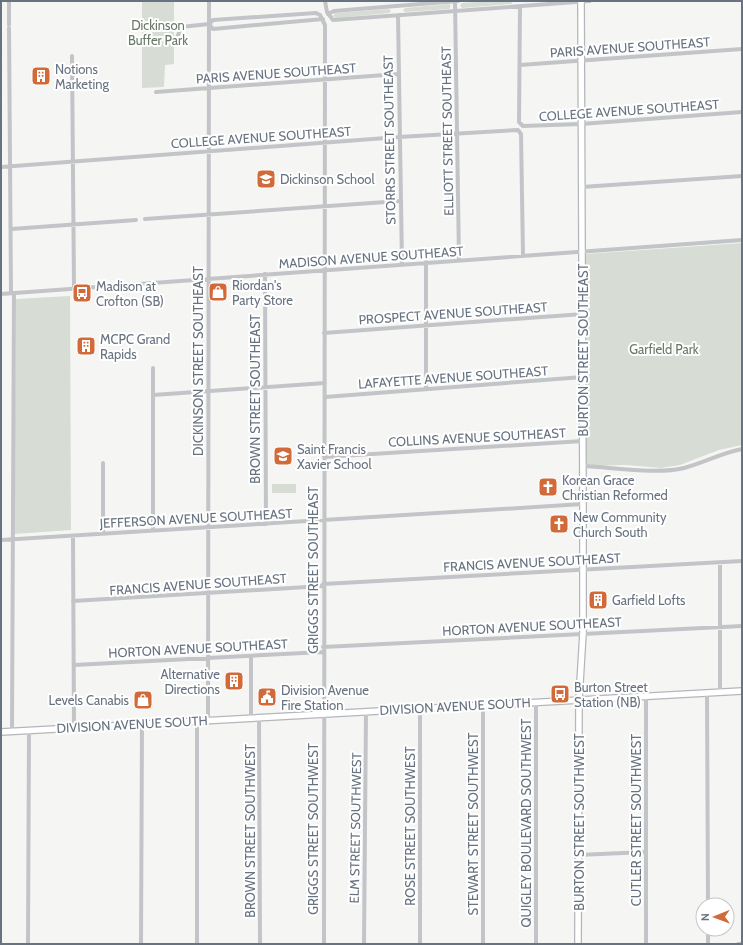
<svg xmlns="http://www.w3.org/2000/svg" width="743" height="945" font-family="Cabin,sans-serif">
  <rect width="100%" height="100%" fill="#f5f6f3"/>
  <path fill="#d7dcd4" d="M142 1H174V64L165 65 164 87 142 88Z
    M488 1H513L511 4 462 8 460 5 462 3Z
    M449 4 451 6 449 9 405 12 403 10 405 8Z
    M389 9 391 11 389 13 336 18 333 16 335 13Z
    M742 243V445L719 450 680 465 661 468 626 465 585 466V254Z
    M70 296 71 530 14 534 16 299Z
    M272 484H296V493H272Z"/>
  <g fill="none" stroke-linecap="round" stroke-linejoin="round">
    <g stroke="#b3b6ba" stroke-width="8">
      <path id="major" d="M1 732 742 691
        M578 944 579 699 583 633V504L581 1"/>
    </g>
    <path stroke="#c2c4c8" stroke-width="4" d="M325 1 327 12 333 20 590 1
      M455 1 459 260
      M520 6 519 122 523 126 581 124 742 112
      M328 14 334 11 458 1
      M398 15 402 264
      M209 24 213 29 323 19
      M9 25V1
      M9 28 11 293
      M177 38 181 27 209 24 213 20 316 13 320 15 325 25 324 944
      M72 56 74 288
      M520 65 742 49
      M156 92 398 74
      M1 167 399 137 518 130 521 134 523 255
      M582 187 742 176
      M145 219 400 201
      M11 229 136 220
      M426 262V389
      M265 274 266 524
      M1 294 742 240
      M324 333 583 314
      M153 368V531
      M153 395 325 383
      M325 397 583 377
      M324 457 583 441
      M583 466C612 467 656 475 684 468 704 463 721 453 742 449
      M103 534V463
      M73 536 74 727
      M1 540 583 504
      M720 563V693
      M323 584 742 561
      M73 601 323 586
      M323 647 742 626
      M74 665 323 652
      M707 693 708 905
      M646 696V944
      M259 717 260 944
      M251 718V656
      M208 720 209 1
      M197 721V944
      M12 731 14 293
      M578 855 646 852
      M708 929V944
      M28 944 29 730
      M141 944 142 724
      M364 944 366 711
      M420 944V708
      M483 944V705
      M536 944V702
      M738 944H742"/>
    <use href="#major" stroke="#fff" stroke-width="5.5"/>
  </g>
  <defs>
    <g id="building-square" transform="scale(1)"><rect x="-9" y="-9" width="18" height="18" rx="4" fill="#d16938" stroke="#fff"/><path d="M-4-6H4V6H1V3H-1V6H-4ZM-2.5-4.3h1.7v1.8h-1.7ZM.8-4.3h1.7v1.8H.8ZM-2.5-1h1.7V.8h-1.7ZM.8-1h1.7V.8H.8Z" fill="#fff"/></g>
    <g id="school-square" transform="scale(1)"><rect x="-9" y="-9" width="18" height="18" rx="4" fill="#d16938" stroke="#fff"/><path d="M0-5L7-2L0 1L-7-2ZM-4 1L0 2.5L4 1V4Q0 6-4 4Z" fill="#fff"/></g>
    <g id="shop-square" transform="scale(1)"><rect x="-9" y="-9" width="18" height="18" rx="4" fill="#d16938" stroke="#fff"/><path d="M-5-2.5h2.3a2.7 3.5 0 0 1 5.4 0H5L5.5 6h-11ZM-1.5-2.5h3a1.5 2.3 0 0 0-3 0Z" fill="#fff"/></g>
    <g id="bus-square" transform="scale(1)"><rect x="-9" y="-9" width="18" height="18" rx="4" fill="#d16938" stroke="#fff"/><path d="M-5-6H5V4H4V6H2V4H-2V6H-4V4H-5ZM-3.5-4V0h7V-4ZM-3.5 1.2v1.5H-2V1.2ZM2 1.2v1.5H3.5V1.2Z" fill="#fff"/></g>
    <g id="church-square" transform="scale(1)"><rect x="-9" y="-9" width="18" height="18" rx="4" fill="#d16938" stroke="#fff"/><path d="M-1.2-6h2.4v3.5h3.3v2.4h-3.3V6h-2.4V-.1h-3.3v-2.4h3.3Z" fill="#fff"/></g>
    <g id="civic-square" transform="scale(1)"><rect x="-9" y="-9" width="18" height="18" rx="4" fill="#d16938" stroke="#fff"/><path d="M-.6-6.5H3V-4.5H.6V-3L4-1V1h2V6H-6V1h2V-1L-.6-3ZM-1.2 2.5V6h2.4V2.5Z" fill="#fff"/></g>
  </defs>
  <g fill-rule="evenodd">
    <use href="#building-square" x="41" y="76"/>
    <use href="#school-square" x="266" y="179"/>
    <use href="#shop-square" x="218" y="292"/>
    <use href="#bus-square" x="82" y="293"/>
    <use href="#building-square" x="86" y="346"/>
    <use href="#school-square" x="283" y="456"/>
    <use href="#church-square" x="548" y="487"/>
    <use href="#church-square" x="559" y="524"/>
    <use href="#building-square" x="598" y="600"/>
    <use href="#building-square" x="234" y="681"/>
    <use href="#bus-square" x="560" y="694"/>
    <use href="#civic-square" x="267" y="697"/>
    <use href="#shop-square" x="143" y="700"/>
  </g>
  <g text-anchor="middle" stroke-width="4" stroke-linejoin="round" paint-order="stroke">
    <g font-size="13" fill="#687966" stroke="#fff">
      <text x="158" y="30">Dickinson<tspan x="158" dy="15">Buffer Park</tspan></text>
      <text x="664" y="354">Garfield Park</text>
    </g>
    <g font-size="13" fill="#687381" stroke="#fff">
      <text transform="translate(630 47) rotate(-4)" y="5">PARIS AVENUE SOUTHEAST</text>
      <text transform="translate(276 73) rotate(-4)" y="5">PARIS AVENUE SOUTHEAST</text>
      <text transform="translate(629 110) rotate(-4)" y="5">COLLEGE AVENUE SOUTHEAST</text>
      <text transform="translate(447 131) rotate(-91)" y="5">ELLIOTT STREET SOUTHEAST</text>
      <text transform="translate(261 137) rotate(-4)" y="5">COLLEGE AVENUE SOUTHEAST</text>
      <text transform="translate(389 140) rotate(-91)" y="5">STORRS STREET SOUTHEAST</text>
      <text transform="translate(371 257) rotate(-4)" y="5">MADISON AVENUE SOUTHEAST</text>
      <text transform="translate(453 313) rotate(-4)" y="5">PROSPECT AVENUE SOUTHEAST</text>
      <text transform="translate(583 350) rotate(-90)" y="5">BURTON STREET SOUTHEAST</text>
      <text transform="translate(198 361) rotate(-90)" y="5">DICKINSON STREET SOUTHEAST</text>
      <text transform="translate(453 377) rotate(-4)" y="5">LAFAYETTE AVENUE SOUTHEAST</text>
      <text transform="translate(255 399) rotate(-90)" y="5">BROWN STREET SOUTHEAST</text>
      <text transform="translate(477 437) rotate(-3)" y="5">COLLINS AVENUE SOUTHEAST</text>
      <text transform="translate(196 518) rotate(-3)" y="5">JEFFERSON AVENUE SOUTHEAST</text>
      <text transform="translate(532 562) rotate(-3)" y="5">FRANCIS AVENUE SOUTHEAST</text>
      <text transform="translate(313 570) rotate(-90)" y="5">GRIGGS STREET SOUTHEAST</text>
      <text transform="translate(198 584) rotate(-4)" y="5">FRANCIS AVENUE SOUTHEAST</text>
      <text transform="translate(532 626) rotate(-3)" y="5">HORTON AVENUE SOUTHEAST</text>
      <text transform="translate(198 648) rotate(-3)" y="5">HORTON AVENUE SOUTHEAST</text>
      <text transform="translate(455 706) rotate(-3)" y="5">DIVISION AVENUE SOUTH</text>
      <text transform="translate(132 724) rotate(-3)" y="5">DIVISION AVENUE SOUTH</text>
      <text transform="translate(636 820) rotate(-90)" y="5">CUTLER STREET SOUTHWEST</text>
      <text transform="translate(579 822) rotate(-90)" y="5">BURTON STREET SOUTHWEST</text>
      <text transform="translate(526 823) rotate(-90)" y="5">QUIGLEY BOULEVARD SOUTHWEST</text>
      <text transform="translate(473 824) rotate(-90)" y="5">STEWART STREET SOUTHWEST</text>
      <text transform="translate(410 826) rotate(-90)" y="5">ROSE STREET SOUTHWEST</text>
      <text transform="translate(355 828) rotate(-89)" y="5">ELM STREET SOUTHWEST</text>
      <text transform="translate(313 829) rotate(-90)" y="5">GRIGGS STREET SOUTHWEST</text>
      <text transform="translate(250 831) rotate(-90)" y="5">BROWN STREET SOUTHWEST</text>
    </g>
    <g font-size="13" fill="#687381" stroke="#fff" text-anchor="start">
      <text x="55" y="74">Notions<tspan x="55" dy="15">Marketing</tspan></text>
      <text x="280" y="184">Dickinson School</text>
      <text x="232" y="290">Riordan's<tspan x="232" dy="15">Party Store</tspan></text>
      <text x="96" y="291">Madison at<tspan x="96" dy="15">Crofton (SB)</tspan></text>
      <text x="100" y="344">MCPC Grand<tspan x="100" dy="15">Rapids</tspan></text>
      <text x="297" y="454">Saint Francis<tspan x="297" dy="15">Xavier School</tspan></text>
      <text x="562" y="485">Korean Grace<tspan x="562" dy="15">Christian Reformed</tspan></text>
      <text x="573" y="522">New Community<tspan x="573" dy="15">Church South</tspan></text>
      <text x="612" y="605">Garfield Lofts</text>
      <text x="220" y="679" text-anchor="end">Alternative<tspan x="220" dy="15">Directions</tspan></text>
      <text x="574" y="692">Burton Street<tspan x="574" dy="15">Station (NB)</tspan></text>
      <text x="281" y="695">Division Avenue<tspan x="281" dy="15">Fire Station</tspan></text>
      <text x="129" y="705" text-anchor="end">Levels Canabis</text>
    </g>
  </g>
  <rect width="743" height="945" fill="none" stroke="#687381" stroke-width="4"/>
  <g transform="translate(715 917) rotate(269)"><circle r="19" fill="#ffffff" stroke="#c3c7cd"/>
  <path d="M0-3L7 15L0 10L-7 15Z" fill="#d16938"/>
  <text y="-6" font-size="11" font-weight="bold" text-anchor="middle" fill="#687381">N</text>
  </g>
</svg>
